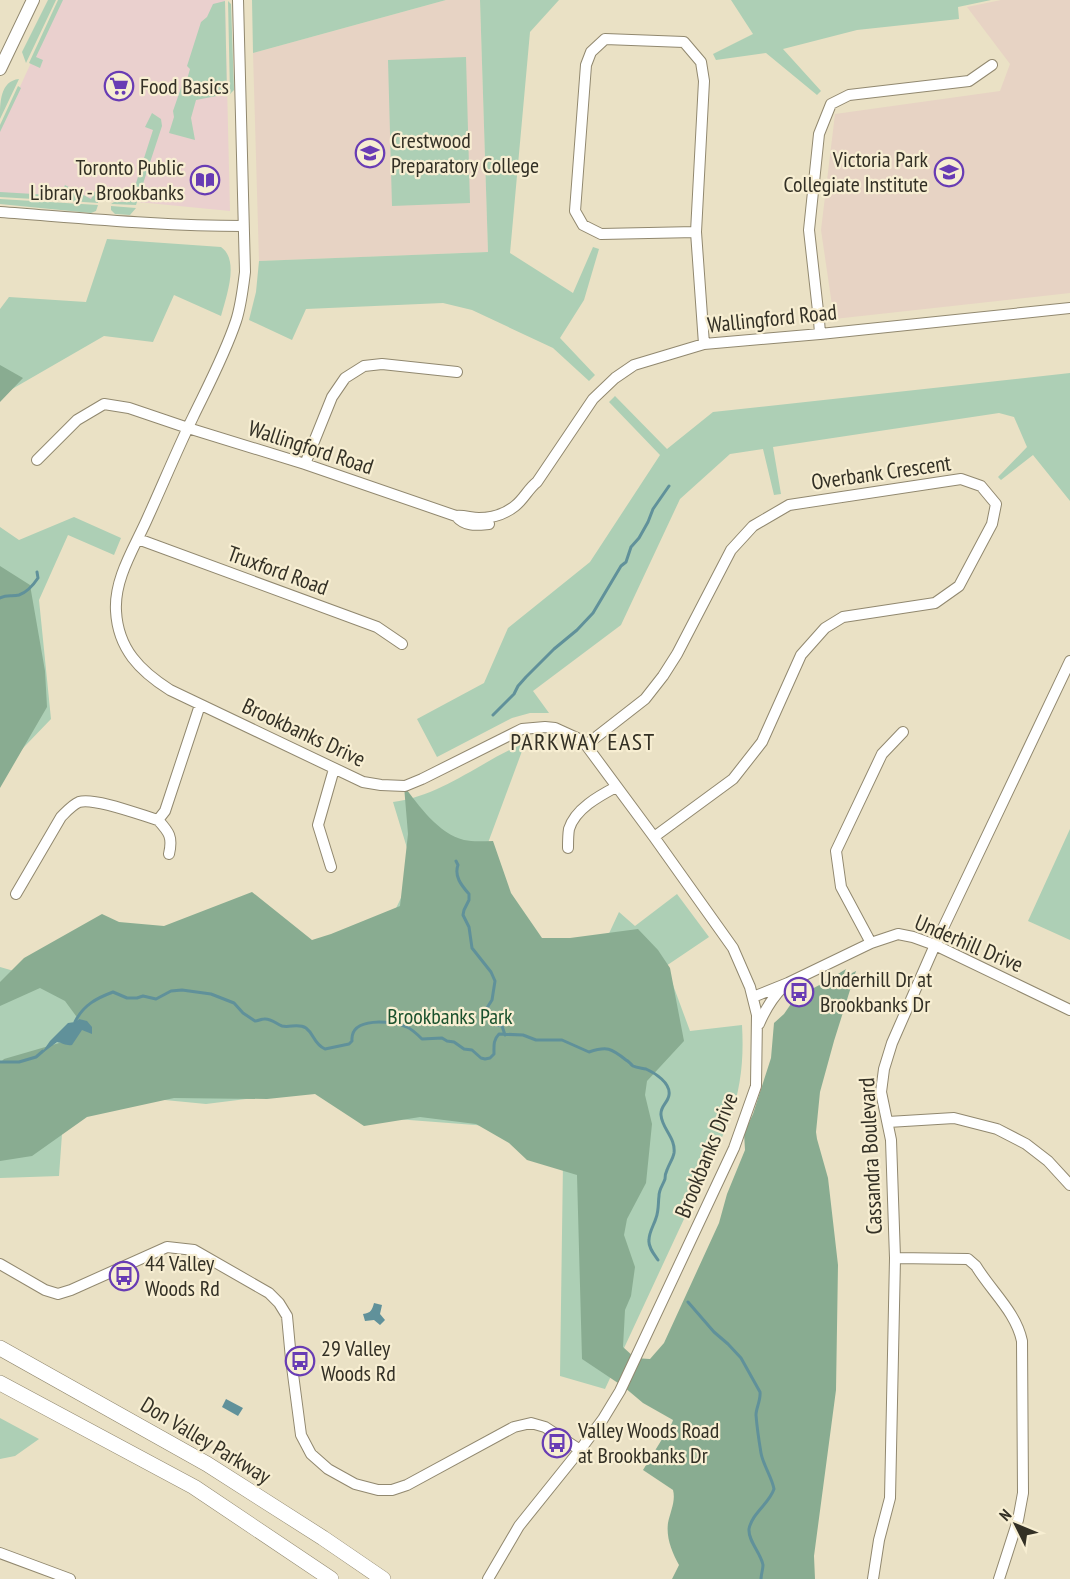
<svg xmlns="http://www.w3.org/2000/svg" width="1070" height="1579" font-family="'PT Sans Narrow',sans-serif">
  <rect width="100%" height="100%" fill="#eae1c5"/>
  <path fill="#ead0ce" d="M60 0H225L230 211 148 203 0 194V130Z"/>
  <path fill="#e7d3c4" d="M446 0H480L488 252 259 261 253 53Z
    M1001 0H1070V293L834 319 821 230 835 114 1000 91 1010 64 967 7Z"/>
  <path fill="#adcfb5" d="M48 0H56L26 63 22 52Z
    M58 0H63L36 57 43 60 40 68 29 63Z
    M252 0H446L253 53Z
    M480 0H559L530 32 510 253 573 293 593 247 599 249 584 300 560 338 595 375 589 381 553 348 472 310 443 303 306 309 292 340 249 320 256 292 259 261 488 252Z
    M731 0H991L958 7 959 19 857 30 783 49 821 91 817 95 766 53 716 60 713 54 753 34Z
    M225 1 227 94 196 100 191 118 195 140 169 133 174 117 173 111 182 85 186 83 190 69 187 66 201 22 207 17 213 4Z
    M228 1 231 4 234 90 230 94Z
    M466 57 470 203 392 206 388 60Z
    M19 79 0 119C0 103 0 81 19 79Z
    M18 86 21 88 0 132V125Z
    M152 113 161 119 162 126 136 205 111 204 114 202H130L153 130 145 127Z
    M65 185 91 199 95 191 99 198 98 203 55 200V194H61Z
    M0 192 51 195 50 200 0 197Z
    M0 199 98 205 96 211 91 213 0 204Z
    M111 206 136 208 130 215 115 214 111 210Z
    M107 239 221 247C240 260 226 297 221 316L174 295 153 342 104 336 0 396V309L9 297 86 302Z
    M1070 373V501L1033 455 1001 480 998 477 1027 447 1014 417 999 413 773 447 781 494 774 495 763 449 730 454 680 499 621 625 533 691 549 713H530L512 718 437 757 417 719 484 683 508 628 590 562 660 455 609 402 615 396 667 449 713 412Z
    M74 517 121 538 114 555 68 535 39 600 51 719 0 772V527L19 540Z
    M525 743 475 878 546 966 598 957 619 912 635 926 677 894 709 937 666 966 690 1031 742 1025C744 1060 741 1087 730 1120L605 1389 560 1376 563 1162 488 1126 370 1117 312 1091 206 1104 134 1097 63 1120 59 1176 0 1178V967L28 975 323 951 385 931 414 871 393 802C442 796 481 761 525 743Z
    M1070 829V940L1028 921Z
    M0 1417V1418L39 1439 15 1456 0 1459Z"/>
  <path fill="#89ac91" d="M0 365 23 378 0 402Z
    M0 566 30 585 45 671 47 707 0 788Z
    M404 786C418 805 439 834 464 840 473 842 484 841 493 841L511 893 542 938H570L638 929 658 950 670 968 684 1041 647 1081 645 1095 652 1124 646 1183 627 1219 624 1235 635 1267 631 1296 625 1310 623 1347 635 1358 650 1359 664 1343 719 1223 727 1194 745 1150 744 1133 753 1114 771 1058 774 1023 784 1014 795 998 825 982 846 969 842 978 856 971 834 1041 820 1092 816 1132 817 1139 828 1178 838 1265 836 1390 814 1556 815 1579H672L679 1565C672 1552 666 1538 668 1523 670 1512 676 1501 673 1490L643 1470 672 1423 673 1420 643 1403 624 1387 582 1359 577 1175 527 1160 509 1143 476 1124 420 1117 364 1126 315 1094 267 1099 174 1098 87 1117 32 1156 0 1161V1063L4 1059 66 1041 79 1020 65 1001 40 988 0 1006V982L24 958 102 914 119 922 164 926 252 892 312 940 331 934 400 906 408 834Z"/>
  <path fill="#60919a" d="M79 1019 87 1021 92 1027V1034L82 1030 72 1045C66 1046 63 1043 57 1042L44 1052 43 1051 50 1041 68 1023 75 1022Z
    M374 1303 382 1305 380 1314 385 1320 380 1325 374 1320 365 1321 363 1314C371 1313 372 1310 374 1303Z
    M226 1399 243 1408 238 1416 222 1407Z"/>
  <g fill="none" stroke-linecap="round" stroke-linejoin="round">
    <path stroke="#60919a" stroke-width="3" d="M0 598C7 594 12 597 19 595 28 592 34 584 38 578L37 572
      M493 715 514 694 518 686 526 677 554 649 577 630 593 613 621 566 626 562 631 547 639 538 648 522 653 509 669 486
      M456 861 458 865C454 876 461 885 469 894V900L464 910 463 915 469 927 472 948 491 972 495 981 492 1000 485 1011 490 1017 492 1024 502 1026 505 1035
      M75 1022C83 1005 97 998 113 992L127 998H137L143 996 156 999 171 991 182 990 211 994 234 1003 243 1013 255 1021C258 1021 261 1019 264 1019 271 1018 276 1024 282 1026 290 1028 298 1023 306 1028 315 1035 313 1043 325 1049L349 1044 352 1041C350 1016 392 1021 407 1027 413 1030 418 1035 422 1039L442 1038 447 1041 454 1042 464 1049 472 1050 481 1058 485 1059 490 1058 494 1054C494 1046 493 1040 499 1034L523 1035 536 1040H562L589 1052C607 1046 611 1048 626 1060 629 1061 630 1064 633 1066 637 1068 642 1068 646 1069 655 1073 671 1083 669 1095 668 1103 660 1106 661 1115 662 1129 676 1138 674 1153 673 1159 669 1164 667 1170 666 1172 665 1176 665 1179 663 1185 659 1189 659 1196 658 1203 659 1210 656 1218 654 1225 649 1232 649 1240 648 1247 654 1254 658 1260
      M0 1062H19L36 1057 43 1051
      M688 1302 714 1332 728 1344 741 1358 760 1392C761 1400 756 1408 756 1415 757 1428 759 1441 761 1453 763 1465 772 1477 774 1489 769 1504 752 1513 749 1529 748 1541 761 1553 763 1565 763 1569 761 1575 761 1579"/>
    <g stroke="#91886f" stroke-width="12">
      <path id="minor" d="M238 0 245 272C243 288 241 306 236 321 225 354 208 386 193 417 177 450 163 484 148 517 135 547 114 578 116 611 118 649 140 671 170 690L363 782 381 785 405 786 422 779 522 729 545 727 555 728 577 738 586 745 654 837 733 948 750 987 757 1015 756 1086 734 1148 620 1391 603 1419 580 1450 519 1526 488 1579
        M0 212C81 218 162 226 243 226
        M696 232 601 234 583 225 575 211 586 65 591 52 605 39 684 42 701 62 704 81 696 232 704 344
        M820 334 819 320 809 230 819 134 831 104 849 95 969 81 992 65
        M37 460 77 420 104 404 129 408 188 428 305 464 456 516C465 527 477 525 489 524
        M305 464 332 397 345 378 364 366 382 364 457 372
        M456 516C464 515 471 518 479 518 492 518 505 514 515 506 524 499 528 489 537 482L593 399 615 378 634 365 704 344 820 334 1070 308
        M138 539 377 627 402 644
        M586 745 645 699 663 676 677 654 731 550 753 526 789 505 961 479 981 486 996 504 992 524 959 586 935 603 843 617 825 628 801 655 762 742 733 779 654 837
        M158 820 165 811 200 705
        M568 848C568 842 568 835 569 829 575 809 599 796 616 787
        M331 867 318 825 334 769
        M16 894 61 817C66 812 72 805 79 802 94 797 141 815 158 820 169 832 173 837 169 854
        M871 943 841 887 836 851 882 754 903 732
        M753 997 788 983 871 943 898 934 913 937 935 945 1070 1010
        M759 1024C765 1010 772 998 783 987
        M888 1122 954 1118 997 1129 1026 1144 1048 1161 1070 1185
        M895 1258 968 1259 976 1266C991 1291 1016 1312 1022 1341L1023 1493 1018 1520 999 1579
        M0 1264 45 1290 58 1294 71 1290 167 1247 194 1250 269 1293 279 1303 287 1316 291 1359 301 1435 311 1454 328 1469 355 1484 378 1490H392L407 1485 514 1427 531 1423 545 1427 580 1450
        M0 1553 70 1579
        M873 1579 879 1540 890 1498 895 1258 891 1140 881 1092 884 1069 892 1043 935 945 1070 661"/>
    </g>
    <g stroke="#91886f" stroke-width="14">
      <path id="major" d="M0 69 33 0"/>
    </g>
    <g stroke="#91886f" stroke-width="16">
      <path id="highway" d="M0 1348 207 1464 323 1538 383 1579
        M0 1383 194 1487 331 1579"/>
    </g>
    <use href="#minor" stroke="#fff" stroke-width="10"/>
    <use href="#major" stroke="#fff" stroke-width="12"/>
    <use href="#highway" stroke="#fff" stroke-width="15"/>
  </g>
  <defs>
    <g id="supermarket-ring" transform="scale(1.5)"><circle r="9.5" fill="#f7eed2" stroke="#683cb4" stroke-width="1.5"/><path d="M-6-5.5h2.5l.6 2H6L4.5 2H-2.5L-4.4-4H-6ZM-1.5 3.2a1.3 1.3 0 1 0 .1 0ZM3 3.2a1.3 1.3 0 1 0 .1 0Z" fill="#683cb4"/></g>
    <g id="school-ring" transform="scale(1.5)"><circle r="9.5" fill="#f7eed2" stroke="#683cb4" stroke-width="1.5"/><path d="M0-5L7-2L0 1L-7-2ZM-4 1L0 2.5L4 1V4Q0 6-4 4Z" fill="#683cb4"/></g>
    <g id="library-ring" transform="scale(1.5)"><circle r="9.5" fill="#f7eed2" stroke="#683cb4" stroke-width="1.5"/><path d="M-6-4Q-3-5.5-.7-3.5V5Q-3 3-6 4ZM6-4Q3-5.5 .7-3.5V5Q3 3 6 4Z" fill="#683cb4"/></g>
    <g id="bus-ring" transform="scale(1.5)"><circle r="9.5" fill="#f7eed2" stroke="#683cb4" stroke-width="1.5"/><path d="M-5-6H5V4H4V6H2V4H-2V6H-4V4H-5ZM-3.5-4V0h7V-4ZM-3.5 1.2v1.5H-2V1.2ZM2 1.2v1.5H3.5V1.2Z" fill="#683cb4"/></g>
  </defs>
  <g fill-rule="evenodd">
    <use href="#supermarket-ring" x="119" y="86"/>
    <use href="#school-ring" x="370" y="153"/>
    <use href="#school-ring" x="949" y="172"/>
    <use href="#library-ring" x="205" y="180"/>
    <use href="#bus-ring" x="799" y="992"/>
    <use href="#bus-ring" x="124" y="1276"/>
    <use href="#bus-ring" x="300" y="1361"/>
    <use href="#bus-ring" x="557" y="1443"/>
  </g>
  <g text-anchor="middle" stroke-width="4.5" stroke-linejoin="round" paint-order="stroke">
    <g font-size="22" fill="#333025" stroke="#f7eed2" text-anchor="start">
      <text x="140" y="94">Food Basics</text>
      <text x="391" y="148">Crestwood<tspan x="391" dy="25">Preparatory College</tspan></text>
      <text x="928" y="167" text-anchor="end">Victoria Park<tspan x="928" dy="25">Collegiate Institute</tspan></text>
      <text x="184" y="175" text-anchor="end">Toronto Public<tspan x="184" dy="25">Library - Brookbanks</tspan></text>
      <text x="820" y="987">Underhill Dr at<tspan x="820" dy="25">Brookbanks Dr</tspan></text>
      <text x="145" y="1271">44 Valley<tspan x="145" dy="25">Woods Rd</tspan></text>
      <text x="321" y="1356">29 Valley<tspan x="321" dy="25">Woods Rd</tspan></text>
      <text x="578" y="1438">Valley Woods Road<tspan x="578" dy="25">at Brookbanks Dr</tspan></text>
    </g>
    <g font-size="22" fill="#333025" stroke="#f7eed2">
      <text transform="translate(772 318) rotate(-6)" y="8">Wallingford Road</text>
      <text transform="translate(311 447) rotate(18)" y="8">Wallingford Road</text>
      <text transform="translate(881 472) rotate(-8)" y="8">Overbank Crescent</text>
      <text transform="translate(278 570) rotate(20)" y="8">Truxford Road</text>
      <text transform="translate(304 732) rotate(25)" y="8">Brookbanks Drive</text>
      <text transform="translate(969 943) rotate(23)" y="8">Underhill Drive</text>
      <text transform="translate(706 1155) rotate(-68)" y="8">Brookbanks Drive</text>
      <text transform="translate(870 1156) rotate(-93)" y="8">Cassandra Boulevard</text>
      <text transform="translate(206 1440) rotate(31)" y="8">Don Valley Parkway</text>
    </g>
    <g font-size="22" fill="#1a512d" stroke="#f7eed2">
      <text x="450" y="1024">Brookbanks Park</text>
    </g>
    <g font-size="24" letter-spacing="1.5" fill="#333025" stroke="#f7eed2">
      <text x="583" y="750">PARKWAY EAST</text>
    </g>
  </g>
  <g transform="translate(1016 1525) rotate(313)" stroke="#f7eed2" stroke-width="4.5" paint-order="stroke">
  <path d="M0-4.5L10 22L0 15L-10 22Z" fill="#333025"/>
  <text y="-9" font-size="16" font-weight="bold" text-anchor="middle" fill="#333025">N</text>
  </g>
</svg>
